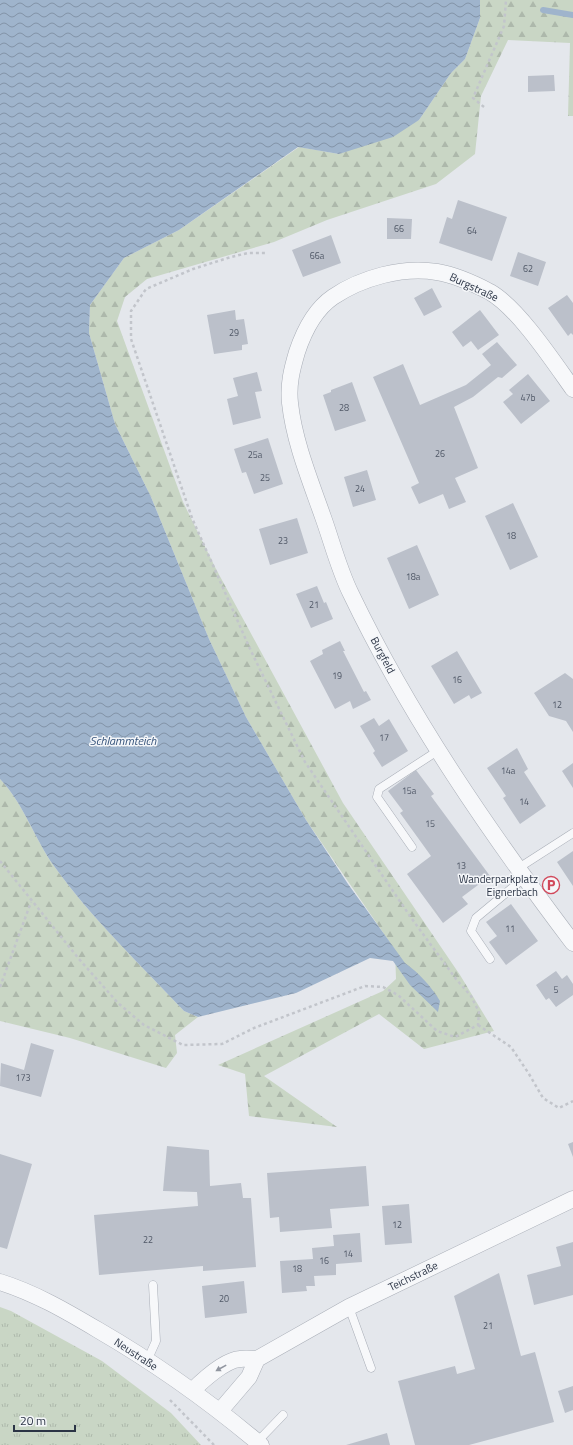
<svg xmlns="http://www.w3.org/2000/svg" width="573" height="1445" font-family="'Titillium Web',sans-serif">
  <defs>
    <pattern id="grass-tufts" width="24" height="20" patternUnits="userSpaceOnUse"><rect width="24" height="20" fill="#c9d6c5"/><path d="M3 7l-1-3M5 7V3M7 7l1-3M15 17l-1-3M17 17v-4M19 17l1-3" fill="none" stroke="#adb8ab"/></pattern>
    <pattern id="forest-firs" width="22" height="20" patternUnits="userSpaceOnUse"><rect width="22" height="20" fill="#c9d6c5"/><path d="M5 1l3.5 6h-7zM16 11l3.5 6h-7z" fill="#adb8ab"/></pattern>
    <pattern id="water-waves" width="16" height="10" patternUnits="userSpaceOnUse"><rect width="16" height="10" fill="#9fb4cc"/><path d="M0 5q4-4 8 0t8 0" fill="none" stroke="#8293a7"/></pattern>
  </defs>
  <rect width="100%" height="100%" fill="#e4e7ec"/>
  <path fill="url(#grass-tufts)" d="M0 1307 11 1311 102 1361 171 1413 201 1445H0Z"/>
  <path fill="url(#forest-firs)" d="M480 0H573V116H568L570 43 508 40 481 96 475 154 436 184 327 220 274 242 147 279 125 297 117 321 183 502 216 569 343 803 460 975 494 1031 424 1049 379 1014 264 1076 337 1127 249 1116 245 1074 218 1065 383 991 396 979 395 950 306 820 246 717 209 639 151 497 115 424 89 333 90 305 124 258 179 230 299 147 339 154 419 120 451 73 465 59 480 18Z
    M0 779C24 804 34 838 54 866 92 919 140 964 184 1011L198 1017 175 1035 177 1053 166 1068 70 1038 0 1021Z"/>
  <path fill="url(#water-waves)" d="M0 0H480V18L465 59 451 73 419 120 393 137 339 154 298 147 179 230 124 258 90 305 89 333 115 424 151 497 209 639 246 717 306 820 348 884 405 963C419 973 431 986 440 1001L438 1012 410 985 393 961 370 958 296 993 198 1017 184 1011C140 964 92 919 54 866 34 838 24 804 0 779Z"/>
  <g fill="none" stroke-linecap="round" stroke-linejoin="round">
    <path stroke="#9fb4cc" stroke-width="6" d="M543 10 573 15"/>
  </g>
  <path fill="#bbc0ca" d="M554 75 555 91 528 92V76Z
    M458 200 507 217 492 261 439 243 447 217 452 219Z
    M387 218 412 219 411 239H387Z
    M331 235 341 263 303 277 292 250Z
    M518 252 546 262 538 286 510 276Z
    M432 288 442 307 424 316 414 298Z
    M567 295 573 303V335L571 333 568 336 548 308Z
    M235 310 236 320 244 319 248 344 242 345V350L214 354 207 315Z
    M480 310 499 335 478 350 471 341 463 347 452 332Z
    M497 342 517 365 502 378 498 377 473 397 454 407 478 468 455 478 466 502 449 509 443 494 419 504 411 487 419 483 373 377 403 364 420 405 466 385 491 365 482 354Z
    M257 372 262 391 255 392 261 418 233 425 227 399 238 396 233 378Z
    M528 374 550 401 521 424 503 402 513 394 509 390Z
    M352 382 366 421 335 431 323 395 331 392V390Z
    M268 438 283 484 254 494 246 472 242 473 234 449Z
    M367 470 376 500 353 507 344 477Z
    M513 503 538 557 510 570 485 516Z
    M297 518 308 553 270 565 259 529Z
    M417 545 439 595 409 609 387 558Z
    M317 586 324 603 326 602 333 619 311 628 296 594Z
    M340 641 345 651H343L364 692 366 691 371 700 353 709 350 701 335 709 310 661 323 654 322 650Z
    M457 651 482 693 471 699 469 695 454 704 431 666Z
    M565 673 573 679V732L566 721 549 716 534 693Z
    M374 718 379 726 389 719 408 751 382 767 373 753 375 751 360 726Z
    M517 748 528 769 524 772 546 806 520 824 503 798 506 796 487 768Z
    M573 763V788L562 771Z
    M416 770 434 794 431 796 490 876 462 897 468 904 443 923 407 874 431 856 400 813 403 811 388 791Z
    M573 851V886L557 862Z
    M511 904 538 941 506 965 489 942 497 936 486 922Z
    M556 971 562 979 567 975 573 984V995L556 1007 549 998 546 1000 536 985Z
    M31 1043 54 1050 41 1097 0 1086 1 1063 24 1070Z
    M573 1142V1157L568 1144Z
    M167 1146 209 1150 210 1186 241 1183 243 1198H251L256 1267 203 1271V1266L99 1275 94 1215 198 1206 197 1192 163 1191Z
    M0 1154 32 1164 7 1249 0 1247Z
    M366 1166 369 1206 330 1209 332 1228 280 1232 279 1217 270 1218 267 1173Z
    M409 1204 412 1243 385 1245 382 1206Z
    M360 1233 362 1262 336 1264V1275L314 1276 315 1286H306L307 1291 282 1293 280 1261 313 1259 312 1248 334 1246 333 1235Z
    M573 1242V1295L534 1305 527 1275 561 1266 556 1247Z
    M499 1273 521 1356 535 1352 554 1422 469 1445H415L398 1381 455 1366 457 1374 475 1369 454 1296Z
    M244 1281 247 1313 205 1318 202 1286Z
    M573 1386V1410L565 1413 558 1391Z
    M387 1433 390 1445H346Z"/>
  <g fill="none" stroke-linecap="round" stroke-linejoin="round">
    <g stroke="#a9aeb7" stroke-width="9">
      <path id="lane" d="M412 847 377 797 379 789 439 750
        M517 869 573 833
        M490 959 471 931 476 918 524 878
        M349 1307 371 1368
        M147 1361 156 1341 153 1285
        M257 1442 283 1415"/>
    </g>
    <g stroke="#a9aeb7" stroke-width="17">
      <path id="street" d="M573 389C553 361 518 308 490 292 473 283 455 275 437 272 403 266 361 278 333 297 314 310 304 331 297 352 292 369 288 384 290 403 294 441 310 480 323 517 332 542 339 570 351 594 411 719 490 833 573 943
        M0 1282C35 1293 66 1311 98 1330 155 1363 210 1402 261 1445
        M192 1391C203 1380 225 1360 240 1359 246 1358 251 1359 257 1359L349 1307 573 1199
        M220 1411 249 1377 257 1359"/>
    </g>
    <path stroke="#c2c5cb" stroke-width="2.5" stroke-dasharray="3 3" stroke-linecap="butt" d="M484 107 473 98 504 26 506 0
      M0 861 79 959 118 1003 144 1025 183 1045 222 1044 254 1028 365 986 383 987 398 995 437 1031 455 1037 478 1025 479 1012 471 996 456 979 412 919 305 762 251 651 192 518 131 339V311L146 289 193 269 231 257 248 253H266
      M0 987 31 902
      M478 1025 511 1047 529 1074 543 1098 559 1108 573 1101
      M170 1400 214 1445"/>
    <use href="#lane" stroke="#f7f8fa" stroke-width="8"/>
    <use href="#street" stroke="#f7f8fa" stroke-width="16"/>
  </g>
  <defs><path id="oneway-solid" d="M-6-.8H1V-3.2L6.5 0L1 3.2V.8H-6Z"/></defs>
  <use fill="#9196a0" href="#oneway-solid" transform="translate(221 1368) rotate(151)"/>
  <defs>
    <g id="parking-ring" transform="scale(0.9)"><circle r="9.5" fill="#f4f6f9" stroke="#d1495b" stroke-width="1.5"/><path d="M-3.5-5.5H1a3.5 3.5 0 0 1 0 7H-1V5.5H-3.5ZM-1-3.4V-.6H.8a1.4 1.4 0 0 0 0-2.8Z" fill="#d1495b"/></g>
  </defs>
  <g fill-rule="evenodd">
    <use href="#parking-ring" x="551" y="885"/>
  </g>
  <g text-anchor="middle" stroke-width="3" stroke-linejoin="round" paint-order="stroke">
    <g font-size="9" fill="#4f5766">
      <text x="399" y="232">66</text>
      <text x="472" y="234">64</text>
      <text x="317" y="259">66a</text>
      <text x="528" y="272">62</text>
      <text x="234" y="336">29</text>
      <text x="528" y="401">47b</text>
      <text x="344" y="411">28</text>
      <text x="440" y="457">26</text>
      <text x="255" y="458">25a</text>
      <text x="265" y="481">25</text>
      <text x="360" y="492">24</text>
      <text x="511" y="539">18</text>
      <text x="283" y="544">23</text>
      <text x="413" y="580">18a</text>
      <text x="314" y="608">21</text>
      <text x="337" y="679">19</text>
      <text x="457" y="683">16</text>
      <text x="557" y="708">12</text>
      <text x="384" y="741">17</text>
      <text x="508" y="774">14a</text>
      <text x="409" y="794">15a</text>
      <text x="524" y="805">14</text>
      <text x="430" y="827">15</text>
      <text x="461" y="869">13</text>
      <text x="510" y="932">11</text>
      <text x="556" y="993">5</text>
      <text x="23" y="1081">173</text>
      <text x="397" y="1228">12</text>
      <text x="148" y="1243">22</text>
      <text x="348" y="1257">14</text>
      <text x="324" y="1264">16</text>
      <text x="297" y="1272">18</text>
      <text x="224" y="1302">20</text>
      <text x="488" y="1329">21</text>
    </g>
    <g font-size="11" fill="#2b3445" stroke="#f4f6f9">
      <text transform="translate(474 287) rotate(25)" y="4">Burgstraße</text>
      <text transform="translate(383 655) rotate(62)" y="4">Burgfeld</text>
      <text transform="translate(413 1276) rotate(-26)" y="4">Teichstraße</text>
      <text transform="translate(136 1354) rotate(33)" y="4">Neustraße</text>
    </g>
    <g font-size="11" fill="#2b3445" stroke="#f4f6f9" text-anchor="end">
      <text x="538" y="883">Wanderparkplatz<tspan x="538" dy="13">Eignerbach</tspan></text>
    </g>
    <g font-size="12" font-style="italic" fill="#34527a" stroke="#f4f6f9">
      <text x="123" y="745">Schlammteich</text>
    </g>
  </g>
  <path d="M14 1425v6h61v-6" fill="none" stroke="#2b3445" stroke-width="2"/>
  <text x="20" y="1425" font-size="12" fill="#2b3445" stroke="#f4f6f9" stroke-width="3" paint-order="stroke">20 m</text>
</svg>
